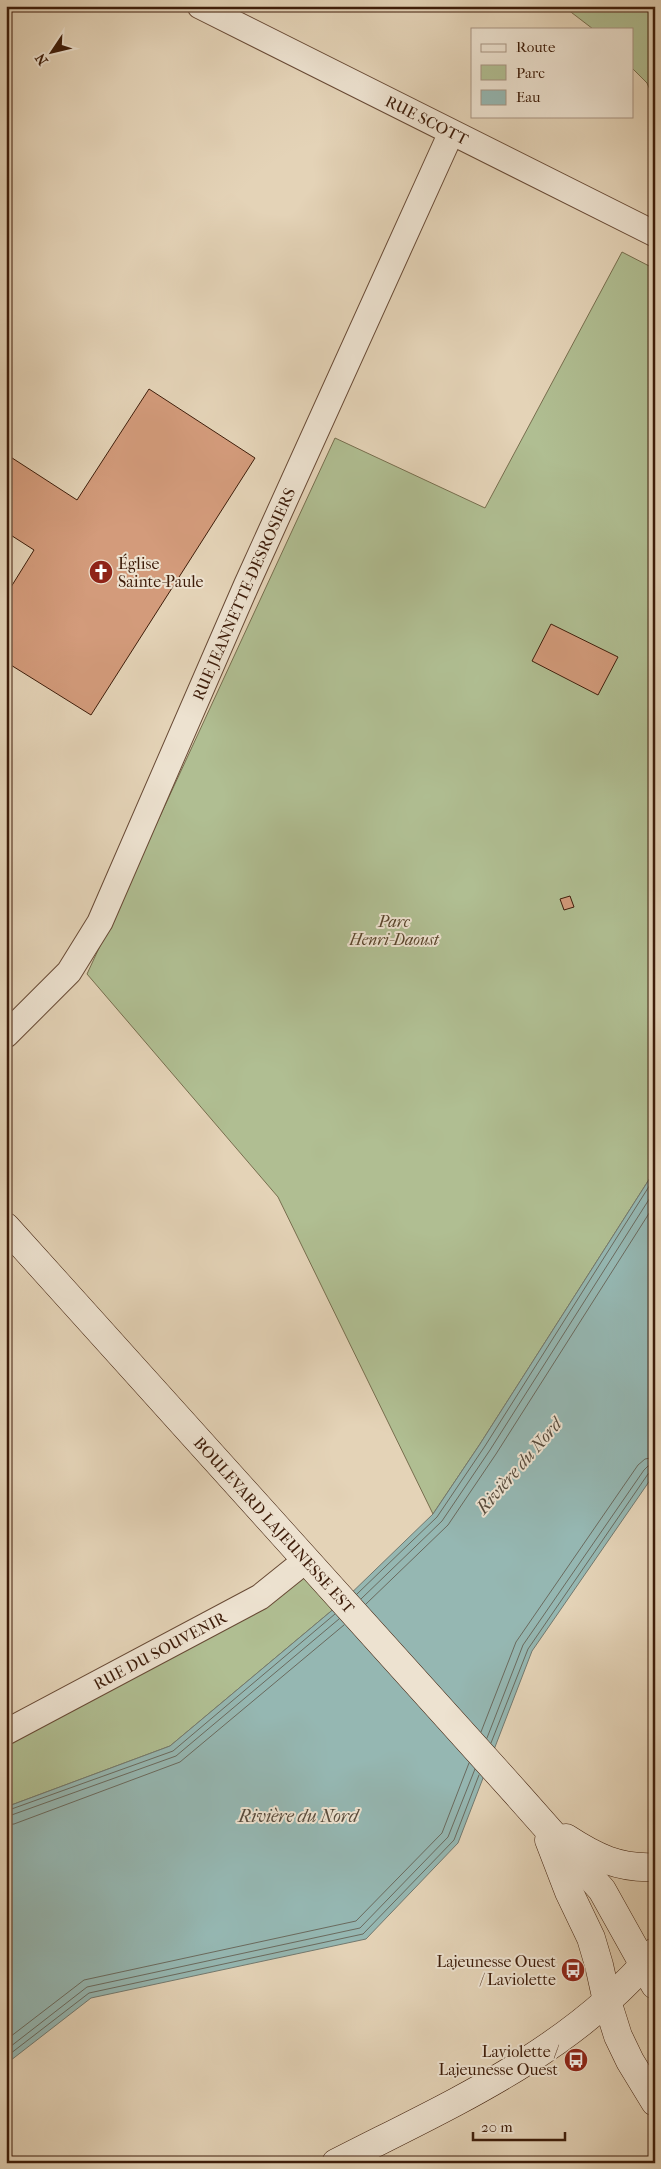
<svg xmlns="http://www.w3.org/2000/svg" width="661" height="2169" font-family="'IM FELL French Canon',serif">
  <rect width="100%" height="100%" fill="#e4d3b7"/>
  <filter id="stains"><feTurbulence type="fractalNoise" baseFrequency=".004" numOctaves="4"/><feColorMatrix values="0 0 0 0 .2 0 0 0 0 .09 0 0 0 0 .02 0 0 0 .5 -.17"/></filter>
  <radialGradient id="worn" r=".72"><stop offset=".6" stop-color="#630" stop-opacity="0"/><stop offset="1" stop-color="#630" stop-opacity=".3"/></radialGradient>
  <path fill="#b0be92" stroke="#776e4e" d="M563 6H655V101L647 83 632 68V29H593Z
    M622 252 655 269V1159L650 1178 480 1444 433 1514 278 1197 87 974 335 438 485 508Z
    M306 1560 342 1602 170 1746 6 1807V1732Z"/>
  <path fill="#95b7b2" stroke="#72796f" d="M655 1159V1473L532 1651 458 1843 366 1939 91 1998 6 2064V1807L170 1746 342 1602 433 1514 480 1444 650 1178Z"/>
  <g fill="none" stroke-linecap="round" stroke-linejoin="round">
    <path stroke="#6a6a5e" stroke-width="1" d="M357 1594 437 1517 485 1446 655 1177
      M361 1599 442 1521 490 1450 655 1190
      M366 1604 448 1525 496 1454 655 1204
      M481 1732 516 1642 638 1465 645 1459 655 1457
      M487 1738 523 1645 644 1470 648 1466 655 1465
      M491 1743 528 1649 648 1474 655 1471
      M6 1811 173 1751 335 1614
      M6 1817 176 1756 339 1619
      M6 1825 14 1824 180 1762 344 1625
      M6 2040 84 1980 356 1921 442 1833 469 1763
      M6 2050 87 1987 360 1928 448 1837 475 1769
      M6 2057 89 1993 363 1934 454 1840 479 1775"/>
  </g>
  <path fill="#d39b7b" stroke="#3e1d0a" d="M149 389 255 458 91 715 6 662V595L34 550 6 532V454L77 500Z
    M551 624 618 657 598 695 532 661Z
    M570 896 574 907 564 910 560 899Z"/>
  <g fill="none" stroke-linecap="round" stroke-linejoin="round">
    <g stroke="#684a35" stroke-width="27">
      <g id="street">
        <path id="s1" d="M200 6 655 234"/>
        <path id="s2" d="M6 1035 69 972 100 922 246 586 451 133"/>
        <path id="s3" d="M6 1732 260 1597 306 1560"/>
      </g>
    </g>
    <g stroke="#3e1d0a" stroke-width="29">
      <g id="secondary">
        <path id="s4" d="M6 1227 517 1794 602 1890 655 1985"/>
        <path d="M566 1838C595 1857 619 1869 655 1867"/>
        <path d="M549 1840 569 1892 591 1938 599 1965 607 2001 618 2036 630 2061 655 2102"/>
        <path d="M336 2163C451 2104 570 2053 655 1952"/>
      </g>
    </g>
    <use href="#street" stroke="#ede2d0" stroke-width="25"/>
    <use href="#secondary" stroke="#ede2d0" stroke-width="28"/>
  </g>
  <defs>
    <g id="church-disc" transform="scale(1.25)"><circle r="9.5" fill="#8f2418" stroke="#ede2d0"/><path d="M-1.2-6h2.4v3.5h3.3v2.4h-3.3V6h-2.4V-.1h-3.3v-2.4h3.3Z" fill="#fff"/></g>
    <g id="bus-disc" transform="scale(1.25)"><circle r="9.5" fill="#8f2418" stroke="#ede2d0"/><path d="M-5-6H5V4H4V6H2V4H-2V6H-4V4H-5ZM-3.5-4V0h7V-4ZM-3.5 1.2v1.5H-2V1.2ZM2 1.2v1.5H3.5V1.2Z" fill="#fff"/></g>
  </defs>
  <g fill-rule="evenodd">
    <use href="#church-disc" x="101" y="572"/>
    <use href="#bus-disc" x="573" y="1970"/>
    <use href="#bus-disc" x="576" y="2060"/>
  </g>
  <g text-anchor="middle" stroke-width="4" stroke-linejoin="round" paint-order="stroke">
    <g font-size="16" fill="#3e1d0a" stroke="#ede2d0">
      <text dy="6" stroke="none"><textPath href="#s1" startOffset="254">RUE SCOTT</textPath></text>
      <text dy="6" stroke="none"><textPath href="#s2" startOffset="506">RUE JEANNETTE-DESROSIERS</textPath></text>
      <text dy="6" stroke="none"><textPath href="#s4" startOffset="401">BOULEVARD LAJEUNESSE EST</textPath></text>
      <text dy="6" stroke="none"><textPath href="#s3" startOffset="174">RUE DU SOUVENIR</textPath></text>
    </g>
    <g font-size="16" fill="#3e1d0a" stroke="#ede2d0" text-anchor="end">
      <text x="118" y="569" text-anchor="start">Église<tspan x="118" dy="18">Sainte-Paule</tspan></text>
      <text x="556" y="1967">Lajeunesse Ouest<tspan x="556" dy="18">/ Laviolette</tspan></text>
      <text x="558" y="2057">Laviolette /<tspan x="558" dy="18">Lajeunesse Ouest</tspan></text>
    </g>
    <g font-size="16" font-style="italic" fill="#5a452c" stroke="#ede2d0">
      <text x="394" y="927">Parc<tspan x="394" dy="18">Henri-Daoust</tspan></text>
    </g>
    <g font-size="18" font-style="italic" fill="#584b3c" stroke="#ede2d0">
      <text transform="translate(519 1466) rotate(-49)" y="6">Rivière du Nord</text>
      <text x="298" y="1822">Rivière du Nord</text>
    </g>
  </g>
  <rect width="661" height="2169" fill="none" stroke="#e4d3b7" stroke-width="25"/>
  <rect x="8" y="8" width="646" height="2154" fill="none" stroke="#3e1d0a" stroke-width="2.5"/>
  <rect x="12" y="12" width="636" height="2144" fill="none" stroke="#3e1d0a"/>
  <rect x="471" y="28" width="162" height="90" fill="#ede2d0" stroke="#a79381"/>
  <rect x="481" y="44" width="25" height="8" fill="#ede2d0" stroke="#a79381"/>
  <text x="516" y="52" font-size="15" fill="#3e1d0a">Route</text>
  <rect x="481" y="65" width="25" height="15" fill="#b0be92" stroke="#a79381"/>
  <text x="516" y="78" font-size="15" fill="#3e1d0a">Parc</text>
  <rect x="481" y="90" width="25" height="15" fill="#95b7b2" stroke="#a79381"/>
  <text x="516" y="102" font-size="15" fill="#3e1d0a">Eau</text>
  <g transform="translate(52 52) rotate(235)" stroke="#ede2d0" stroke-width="4" paint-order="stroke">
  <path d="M0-4L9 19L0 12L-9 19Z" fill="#3e1d0a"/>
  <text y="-8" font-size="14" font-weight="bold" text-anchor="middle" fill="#3e1d0a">N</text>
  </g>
  <path d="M473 2132v8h92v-8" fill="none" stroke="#3e1d0a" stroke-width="2.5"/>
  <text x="481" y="2132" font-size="15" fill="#3e1d0a" stroke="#ede2d0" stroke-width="4" paint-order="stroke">20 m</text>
  <rect width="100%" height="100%" filter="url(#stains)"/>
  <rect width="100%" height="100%" fill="url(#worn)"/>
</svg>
